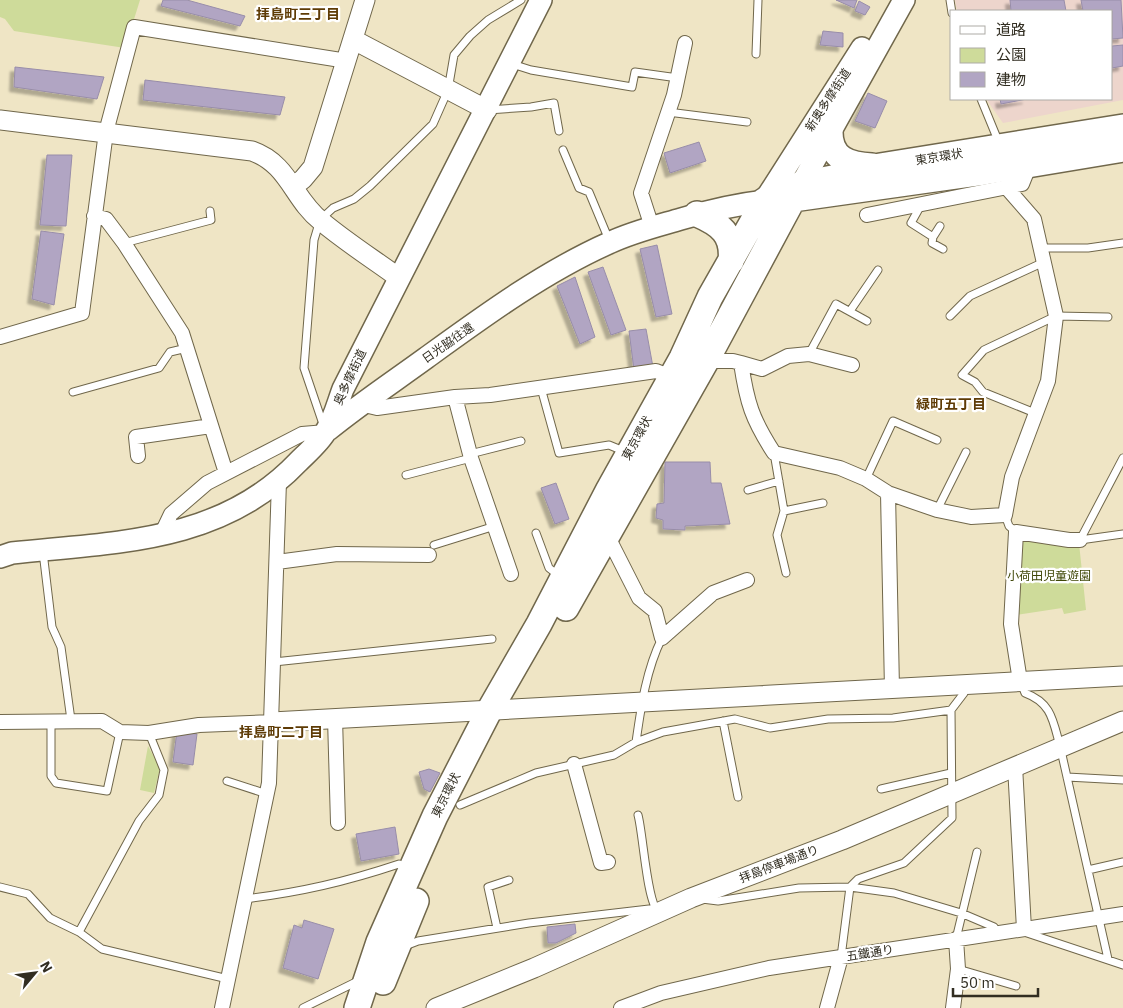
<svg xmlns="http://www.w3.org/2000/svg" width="1123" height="1008" font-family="'IBM Plex Sans','Noto Sans JP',sans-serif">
  <defs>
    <filter id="shadow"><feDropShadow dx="-4.5" dy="4.5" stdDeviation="1" flood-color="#0004"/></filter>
  </defs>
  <rect width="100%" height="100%" fill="#efe5c5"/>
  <path fill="#edd5cc" d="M955 0H1123V100L1003 123 986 99H1112V11H957Z"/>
  <path fill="#cedb9a" d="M0 0H140L125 48 14 31 5 19 0 17Z
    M1025 537 1079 543 1086 610 1064 614 1062 608 1016 615 1017 540Z
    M148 746 160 768 154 793 140 790Z"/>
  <path fill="#b1a5c3" stroke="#988da9" filter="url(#shadow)" d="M163 0H187L245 16 240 26 161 6Z
    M836 0H857L854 8Z
    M1010 0H1064L1066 11H1011Z
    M1081 0H1121L1123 38 1112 39V11H1083Z
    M859 1 870 7 865 15 855 11Z
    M823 31 843 33V47L820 45Z
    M1123 45V66L1112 68V46Z
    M15 67 104 77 97 99 14 87Z
    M145 80 285 97 280 115 143 100Z
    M868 93 887 101 875 128 855 121Z
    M1000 99H1027L1001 104Z
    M699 142 706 161 670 173 664 153Z
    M47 155H72L66 226 40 225Z
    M41 231 64 234 54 305 32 299Z
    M657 245 672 314 656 317 640 249Z
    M603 267 626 330 611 335 588 272Z
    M575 277 595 337 580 344 557 286Z
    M646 329 653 367 634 370 629 331Z
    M665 462H710L711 483H721L730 524 685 526V530L663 529V520L656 518 657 504 664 503Z
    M556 483 569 519 555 524 541 488Z
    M177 731 197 734 193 765 173 762Z
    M429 769 440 773 430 792 424 789 419 772Z
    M395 827 399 854 361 861 356 834Z
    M304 920 334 929 318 979 283 968 294 925 302 928Z
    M575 924 576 933 556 943H548L547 927Z"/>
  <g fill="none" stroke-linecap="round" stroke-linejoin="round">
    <g stroke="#70674b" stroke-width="9">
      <path id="lane" d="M950 0 952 13
        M756 54 758 0
        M512 64 531 70 632 87 635 72 678 78
        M981 99 997 138
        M488 110 531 107 554 103 559 131
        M668 112 747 122
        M563 150 579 188 589 192 609 240
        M921 205 911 223 933 237 940 226
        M933 237 932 243 943 249
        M124 243 211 220 210 211
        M1041 248H1088L1123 243
        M850 311 878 270
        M950 316 970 296 1044 262
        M809 354 836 304 867 321
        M541 388 559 453 609 445 626 452
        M73 392 159 368 170 352 187 348
        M1035 413 983 392 975 382 962 375 984 350 1056 316 1108 317
        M324 427 304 368 314 240 320 220 333 208 354 199 370 186 433 124 448 90 454 55 470 36 488 20 521 0
        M774 453 784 511 777 535 786 573
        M470 454 521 441
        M406 475 471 458
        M866 479 893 421 937 440
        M748 490 779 481
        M937 510 966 452
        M784 511 823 503
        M1005 515 1009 526 1016 532
        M536 533 549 568 558 575
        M1080 540 1123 458
        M1080 540 1123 534
        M434 545 495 526
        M43 552 52 627 61 647 71 720
        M274 662 492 639
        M1021 683 1025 693C1052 703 1053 721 1060 746L1108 959
        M51 720V776L56 783 107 791 120 732
        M723 721 738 797
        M636 742C641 707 646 670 662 638
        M1067 777 1123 780
        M227 781 267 794
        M881 789 951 773
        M460 805 536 773 614 755 636 742 663 732 735 719 770 728 828 719 893 718 951 710
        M638 815C643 833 647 903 658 911
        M1088 870 1123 862
        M0 887 28 894 50 918 79 932 102 949 228 979
        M245 899C301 892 345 882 399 864L407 868
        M702 899 718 901 799 888 850 887 894 893 961 913 994 927 998 933
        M497 928 488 887 509 880
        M79 932 139 821 159 795 164 770 149 733
        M1024 932 1123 965
        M956 939 977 852
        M405 946 418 941 529 923 649 909
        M841 957 850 887 858 879 904 863 952 818 951 710 964 693 965 687
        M958 969 1016 986
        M303 1008 358 981"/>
    </g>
    <g stroke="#70674b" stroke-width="16">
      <path id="street" d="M867 215 1022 184 1030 164
        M94 216 106 219 124 243 182 333 226 473
        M652 227 641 193 674 95 685 43
        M0 337 82 313 106 132 134 27 347 61
        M706 361H733L741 363C747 403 752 419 774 453L840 468 866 479 888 493 937 510 971 517 1005 515 1012 477 1048 381 1056 316 1034 219 1006 187
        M741 363 762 369 788 356 809 354 852 365
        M455 397 471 458 511 574
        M360 404 377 408 455 397 490 395 656 371 671 377
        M138 456 136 437 211 426
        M888 493 892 689
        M161 535 171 514 207 483 302 434 326 432
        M607 535 639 598 655 611 662 638 713 593 747 580
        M277 562 337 554 429 555
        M1020 681 1011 624 1016 532 1069 540H1080
        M335 718 338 823
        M0 722 102 721 120 732 149 733 199 725 272 722
        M574 764 601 863 608 862
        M1015 766 1024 929
        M222 1008 269 783 279 481
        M621 1008 661 993 769 968 1123 914
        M827 1008 841 957
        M953 1008 958 969 956 939"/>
    </g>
    <g stroke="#70674b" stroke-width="21">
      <path id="secondary" d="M354 40 487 110
        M0 120 252 151C289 164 293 199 321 221 346 242 373 259 399 278
        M294 186 303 179 313 167 365 0
        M272 722 1123 676
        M436 1008 534 968 691 898 842 840 1123 721"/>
    </g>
    <g stroke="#70674b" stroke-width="24">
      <path id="primary" d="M765 200 862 48
        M328 430C360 404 393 382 426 358 484 316 544 272 609 243 632 232 657 226 681 219 718 208 754 200 793 199L904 0
        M0 557 12 553C116 542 221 543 298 462 307 453 320 442 326 431 334 419 338 402 343 389L541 0"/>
    </g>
    <g stroke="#70674b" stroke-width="28">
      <path id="highway" d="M830 132C830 159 849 165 872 166
        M697 214C720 224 734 234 731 261
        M566 608 706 361 793 199 984 172 1123 149
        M383 982 416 901
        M357 1008 379 942 435 816 489 711 539 624 609 489 682 358 710 297 765 200 801 184 864 172 880 166 1123 127"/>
    </g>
    <use href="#lane" stroke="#fff" stroke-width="7"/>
    <use href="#street" stroke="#fff" stroke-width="14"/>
    <use href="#secondary" stroke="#fff" stroke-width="19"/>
    <use href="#primary" stroke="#fff" stroke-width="21"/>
    <use href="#highway" stroke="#fff" stroke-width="25"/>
  </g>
  <g text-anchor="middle" stroke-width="4.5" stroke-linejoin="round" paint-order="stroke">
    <g font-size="12" fill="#312d21" stroke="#fff">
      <text transform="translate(828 100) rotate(-57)" y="4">新奥多摩街道</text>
      <text transform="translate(939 157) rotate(-9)" y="4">東京環状</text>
      <text transform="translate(448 343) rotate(-35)" y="4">日光脇往還</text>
      <text transform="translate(350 377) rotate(-65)" y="4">奥多摩街道</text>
      <text transform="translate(637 438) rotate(-61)" y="4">東京環状</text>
      <text transform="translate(446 795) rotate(-63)" y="4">東京環状</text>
      <text transform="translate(779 864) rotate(-21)" y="4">拝島停車場通り</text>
      <text transform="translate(870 953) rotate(-9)" y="4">五鐵通り</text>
    </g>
    <g font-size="12" fill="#3f4707" stroke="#fff">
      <text x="1049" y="580">小荷田児童遊園</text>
    </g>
    <g font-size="14" font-weight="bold" fill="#5e3b05" stroke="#fff">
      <text x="298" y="19">拝島町三丁目</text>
      <text x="951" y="409">緑町五丁目</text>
      <text x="281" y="737">拝島町二丁目</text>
    </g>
  </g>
  <rect x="950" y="10" width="162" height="90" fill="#ffffff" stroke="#adaba6"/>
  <rect x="960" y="26" width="25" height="8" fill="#ffffff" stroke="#adaba6"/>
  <text x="996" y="35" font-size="15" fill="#312d21">道路</text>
  <rect x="960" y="48" width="25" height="15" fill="#cedb9a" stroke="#adaba6"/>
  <text x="996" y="60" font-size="15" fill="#312d21">公園</text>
  <rect x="960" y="72" width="25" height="15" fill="#b1a5c3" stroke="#adaba6"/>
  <text x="996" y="85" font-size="15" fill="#312d21">建物</text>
  <g transform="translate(35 973) rotate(61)" stroke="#ffffff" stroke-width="4" paint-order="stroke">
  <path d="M0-4L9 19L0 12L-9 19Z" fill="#312d21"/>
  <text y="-8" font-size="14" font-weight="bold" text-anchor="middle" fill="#312d21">N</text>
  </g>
  <path d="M953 988v8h85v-8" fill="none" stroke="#312d21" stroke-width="2.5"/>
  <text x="960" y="988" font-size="15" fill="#312d21" stroke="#ffffff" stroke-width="4" paint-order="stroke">50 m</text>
</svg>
